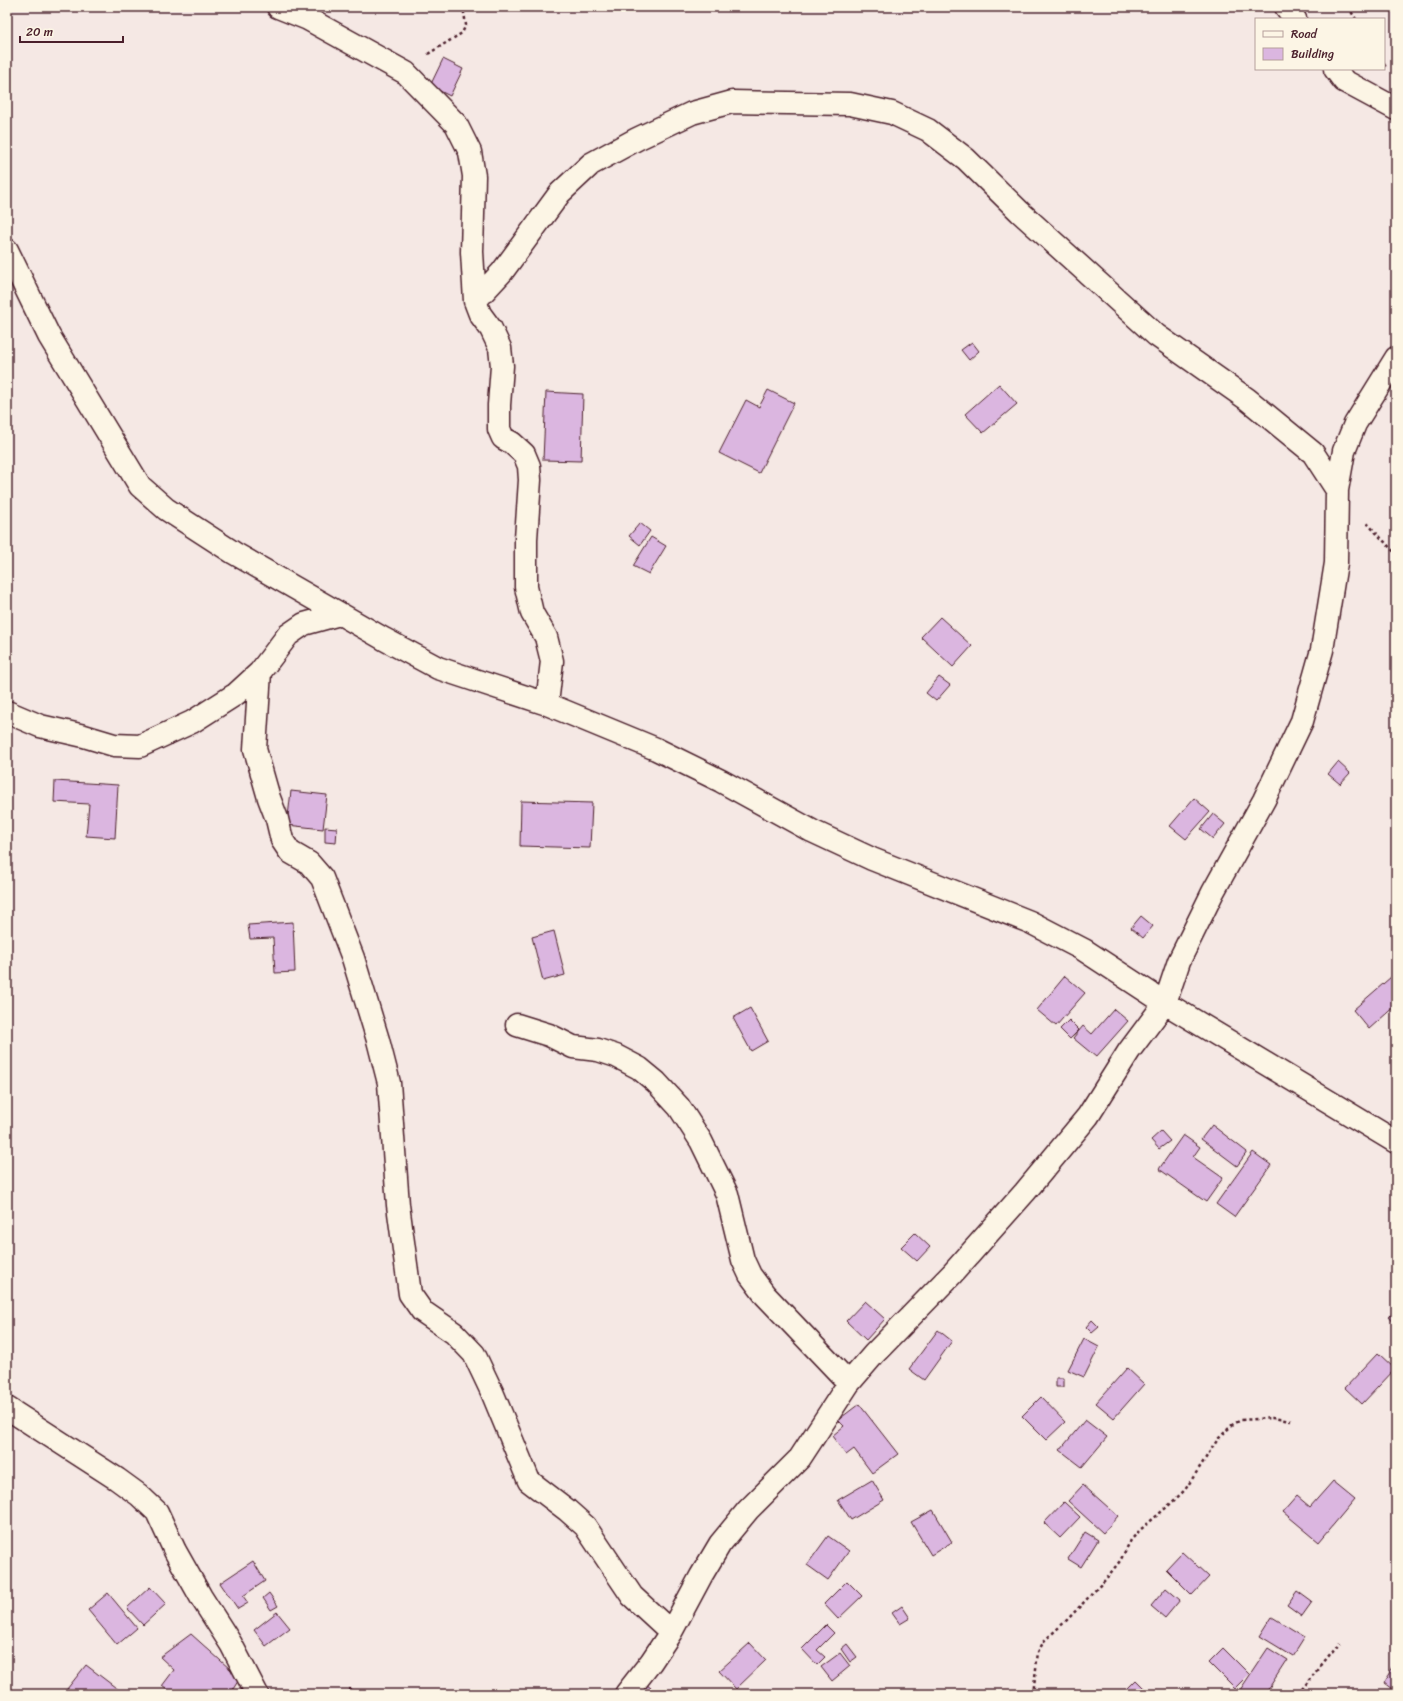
<svg xmlns="http://www.w3.org/2000/svg" width="1403" height="1701" font-family="Sriracha,sans-serif">
  <rect width="100%" height="100%" fill="#f5e8e4"/>
  <filter id="ink" filterUnits="userSpaceOnUse"><feTurbulence type="fractalNoise" baseFrequency=".025" numOctaves="2"/><feDisplacementMap in="SourceGraphic" scale="8" xChannelSelector="R" yChannelSelector="G"/><feConvolveMatrix kernelMatrix="1 2 1 2 8 2 1 2 1" color-interpolation-filters="sRGB"/></filter>
  <g filter="url(#ink)">
    <path fill="#dbb6e0" stroke="#4a1f2b" d="M443 59 463 69 450 96 430 86Z
      M972 342 979 351 969 360 961 350Z
      M999 384 1017 404 983 433 965 414Z
      M768 390 794 403 759 473 719 453 746 400 759 407Z
      M546 392 583 394 581 461 543 460Z
      M640 523 650 531 640 545 629 536Z
      M651 537 666 546 649 574 633 566Z
      M940 617 972 646 953 667 921 637Z
      M939 677 950 685 936 701 926 693Z
      M1338 762 1350 773 1340 784 1328 774Z
      M55 781 118 785 115 838 86 836 89 804 54 802Z
      M291 791 327 795 323 829 287 825Z
      M1194 798 1210 812 1186 839 1170 826Z
      M521 801 592 803 590 848 520 846Z
      M1213 814 1225 824 1213 839 1201 829Z
      M325 827 337 828 336 843 325 842Z
      M1141 916 1153 926 1143 938 1131 928Z
      M293 922 295 972 275 973 273 938 250 939 248 925Z
      M554 931 565 975 543 981 532 937Z
      M1065 976 1085 993 1056 1026 1037 1010Z
      M1391 977 1396 983V1005L1369 1029 1353 1010Z
      M750 1008 768 1041 751 1051 733 1018Z
      M1114 1009 1128 1021 1096 1057 1073 1038 1083 1026 1092 1034Z
      M1069 1020 1079 1030 1070 1039 1060 1029Z
      M1212 1125 1247 1152 1237 1166 1201 1139Z
      M1161 1131 1170 1141 1159 1149 1151 1140Z
      M1183 1135 1200 1147 1193 1157 1223 1178 1206 1202 1159 1169Z
      M1253 1152 1271 1165 1234 1217 1216 1204Z
      M915 1233 930 1247 917 1261 901 1247Z
      M865 1301 885 1319 866 1340 846 1321Z
      M1396 1310V1324L1389 1316Z
      M1092 1320 1099 1327 1092 1333 1086 1327Z
      M938 1330 952 1341 924 1380 909 1369Z
      M1084 1339 1099 1347 1084 1377 1068 1370Z
      M1378 1353 1395 1369 1362 1404 1345 1388Z
      M1127 1368 1144 1384 1114 1418 1096 1403Z
      M1056 1378H1064V1387H1056Z
      M1041 1397 1065 1422 1046 1440 1022 1416Z
      M859 1404 898 1454 872 1473 854 1449 846 1455 832 1436 844 1426 838 1420Z
      M1085 1420 1107 1437 1082 1467 1060 1450Z
      M872 1480 884 1500 851 1520 838 1500Z
      M1333 1481 1355 1499 1319 1542 1283 1512 1297 1496 1310 1507Z
      M1083 1485 1118 1516 1103 1533 1068 1501Z
      M1064 1502 1080 1517 1060 1538 1044 1523Z
      M933 1510 952 1542 931 1555 911 1522Z
      M1085 1532 1098 1540 1081 1567 1068 1559Z
      M828 1536 849 1551 828 1580 807 1565Z
      M1182 1552 1209 1577 1192 1595 1166 1569Z
      M253 1561 265 1581 243 1596 248 1603 238 1609 220 1583Z
      M847 1581 862 1596 838 1619 824 1604Z
      M150 1587 166 1604 143 1625 127 1608Z
      M1166 1588 1180 1600 1165 1618 1151 1606Z
      M1297 1591 1312 1602 1302 1616 1287 1605Z
      M108 1593 137 1628 117 1645 88 1610Z
      M269 1593 278 1606 271 1610 263 1598Z
      M902 1606 910 1618 900 1624 892 1613Z
      M277 1612 290 1628 266 1646 254 1630Z
      M1272 1617 1305 1637 1293 1656 1260 1636Z
      M826 1625 834 1633 817 1650 825 1657 817 1665 802 1649Z
      M191 1634 240 1678 230 1694H205L200 1690 195 1694H172L162 1686 174 1670 160 1657Z
      M750 1643 766 1660 736 1689 719 1671Z
      M847 1644 857 1657 850 1662 841 1649Z
      M1223 1648 1249 1674 1235 1688 1209 1662Z
      M1268 1648 1287 1660 1265 1694H1246L1240 1690Z
      M840 1653 850 1666 832 1681 821 1667Z
      M1396 1664V1692L1384 1683Z
      M86 1665 124 1694H63Z
      M1136 1680 1150 1694H1122Z
      M647 1685 659 1694H641Z
      M350 1688 356 1694H344Z"/>
    <g fill="none" stroke-linecap="round" stroke-linejoin="round">
      <g stroke="#4a1f2b" stroke-width="25">
        <path id="street" d="M278 7 308 19 406 73 456 124 470 152 474 176 472 252 475 301 480 314 491 329 500 348 502 366 499 405V429L503 438 512 443 524 454 529 466 530 480 526 539V587L532 613 546 637 552 661 547 704
          M1286 7 1295 19
          M1335 69 1344 81 1396 109
          M7 250 49 336 140 486 166 509 234 553 384 639 438 668 547 704 656 749 721 781 812 831 872 859 1030 922 1084 950 1165 1003 1396 1142
          M475 301 502 272 560 193 591 164 637 139 692 113 732 102 850 104 892 113 928 130 966 159 1020 212 1156 335 1247 399 1313 453 1337 490
          M260 672 255 749 269 798 277 819 282 840 290 852 309 863 322 878 353 958 378 1040 389 1083 398 1205 410 1294 422 1311 454 1333 474 1354 492 1392 529 1481 567 1510 585 1526 632 1596 671 1632
          M7 712 40 726 84 736 114 745 140 746 192 722 236 694 260 672 288 635 304 624 340 614
          M517 1025 549 1035 573 1047 598 1050 616 1056 639 1068 656 1082 679 1107 701 1141 727 1194 743 1260 750 1275 765 1295 849 1383
          M7 1408 117 1479 139 1495 157 1512 175 1551 201 1597 231 1644 257 1694
          M626 1694 651 1662 671 1632 701 1576 720 1544 748 1510 800 1458 849 1383 874 1354 952 1274 1025 1192 1088 1116 1129 1051 1165 1003 1179 961 1213 892 1264 800 1302 721 1322 650 1336 563 1337 490 1344 451 1355 424 1396 358"/>
      </g>
      <path stroke="#4a1f2b" stroke-width="2.5" stroke-dasharray="3 3" stroke-linecap="butt" d="M1348 7 1356 19
        M428 54 462 33 466 25 463 7
        M1384 64 1387 69
        M1367 523 1396 554
        M1033 1694 1038 1652 1044 1641 1067 1620 1105 1580 1120 1561 1131 1540 1140 1530 1167 1507 1185 1490 1218 1439 1232 1425 1241 1420 1272 1418 1291 1421
        M1298 1694 1340 1642"/>
      <use href="#street" stroke="#fcf5e5" stroke-width="22"/>
    </g>
  </g>
  <rect width="1403" height="1701" fill="none" stroke="#fcf5e5" stroke-width="24"/>
  <rect x="12" y="12" width="1379" height="1677" fill="none" stroke="#4a1f2b" stroke-width="1.5" filter="url(#ink)"/>
  <rect x="1255" y="18" width="130" height="52" fill="#fcf5e5" stroke="#b59f9b"/>
  <rect x="1263" y="31" width="20" height="6" fill="#fcf5e5" stroke="#b59f9b"/>
  <text x="1291" y="38" font-size="12" fill="#4a1f2b">Road</text>
  <rect x="1263" y="48" width="20" height="12" fill="#dbb6e0" stroke="#b59f9b"/>
  <text x="1291" y="58" font-size="12" fill="#4a1f2b">Building</text>
  <path d="M20 36v6h103v-6" fill="none" stroke="#4a1f2b" stroke-width="2"/>
  <text x="26" y="36" font-size="12" fill="#4a1f2b" stroke="#fcf5e5" stroke-width="3" paint-order="stroke">20 m</text>
</svg>
